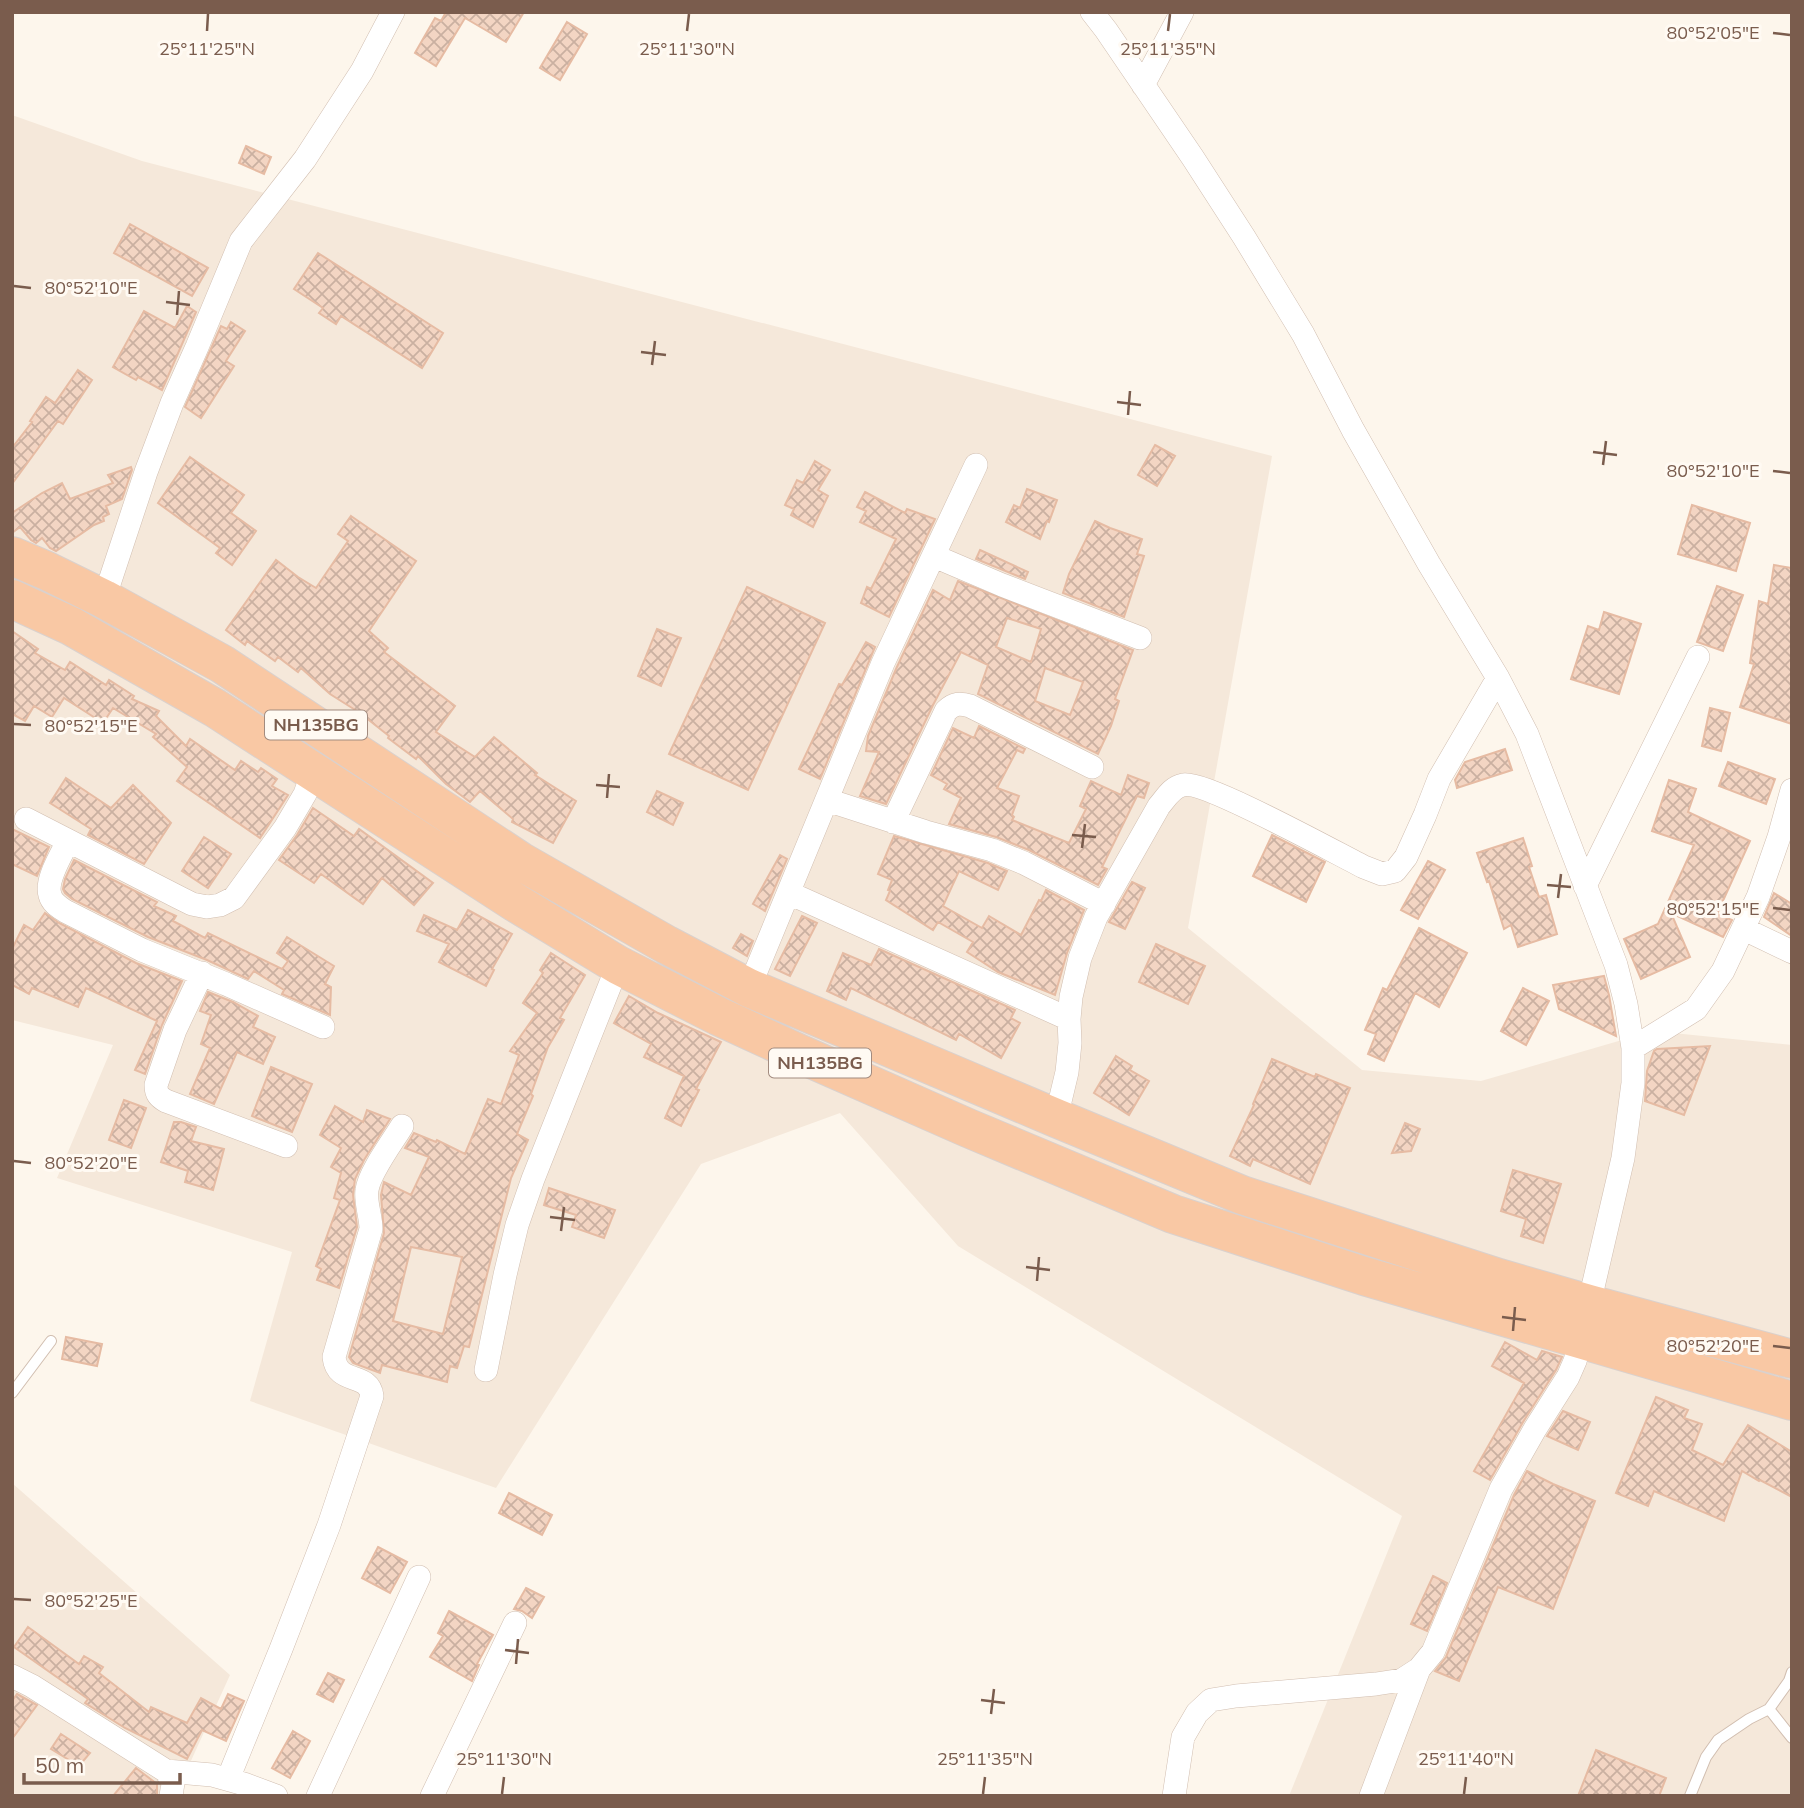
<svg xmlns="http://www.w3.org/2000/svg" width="1804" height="1808" font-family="Mulish,sans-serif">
  <defs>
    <pattern id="building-cross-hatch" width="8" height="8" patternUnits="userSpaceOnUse" patternTransform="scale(1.75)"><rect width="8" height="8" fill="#f3d5c3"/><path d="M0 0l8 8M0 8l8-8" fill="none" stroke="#cab0a1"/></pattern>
  </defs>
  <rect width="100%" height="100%" fill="#fdf6ec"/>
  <path fill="#f5e8da" d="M12 115 142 161 1272 456 1188 928 1362 1070 1481 1081 1653 1031 1792 1045V1796H1289L1402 1516 958 1246 840 1113 701 1164 496 1488 250 1401 292 1252 57 1178 113 1045 12 1020Z
    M12 1483 230 1675 175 1796H12Z"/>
  <path fill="url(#building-cross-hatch)" stroke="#e6bba3" stroke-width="2" fill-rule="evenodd" d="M446 12H524L506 42 465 18 436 66 415 53 435 18 441 21Z
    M567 22 587 34 560 80 540 68Z
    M246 146 271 157 264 174 239 163Z
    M130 224 208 268 192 296 114 253Z
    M318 253 443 333 422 368 341 316 336 324 319 313 323 308 294 289Z
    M187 306 196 312 162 390 138 377 136 380 113 367 144 311 175 328Z
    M231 322 245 331 226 361 234 366 201 418 185 407 221 326 227 329Z
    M78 370 92 380 63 424 58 421 12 484V448L32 422 30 421 46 397 55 403Z
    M1155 445 1175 456 1157 486 1138 475Z
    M190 457 244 495 231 513 256 531 232 565 216 553 220 548 158 503Z
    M815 461 830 470 818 490 828 496 813 527 791 515 794 509 785 505 797 480 803 483Z
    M131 467 132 470 122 499 106 506 109 514 103 517 104 521 94 525 56 551 50 548 42 538 36 543 31 540 20 527 12 533V513L42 493 62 483 70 499 113 483 108 475Z
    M1027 489 1057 500 1049 522 1047 521 1040 539 1006 522 1014 505 1020 508Z
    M865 492 905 513 907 509 935 519 889 617 861 603 867 587 871 589 896 539 860 522 866 511 857 507Z
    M1692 505 1750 523 1736 571 1678 554Z
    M351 516 416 561 369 631 388 648 384 652 455 706 436 732 475 757 494 737 537 773 535 775 576 801 553 843 512 822 513 819 480 791 470 802 446 784 418 756 416 759 388 738 389 736 360 713 330 694 301 668 298 672 278 657 275 661 247 641 245 645 226 630 276 560 298 577 316 588 348 541 338 534Z
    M1095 521 1110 528 1142 539 1137 554 1144 556 1124 617 1063 593 1069 574Z
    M980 550 1028 572 1025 579 976 559Z
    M1774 565 1792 568V724L1740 707 1754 664 1750 663 1759 601 1768 604Z
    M958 581 1133 650 1115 699 1119 701 1111 726 1098 754 978 694 988 665 961 652 933 705 886 804 860 796 879 752 866 751 868 736 896 669 933 590 950 600ZM1007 618 1041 629 1031 662 996 647ZM1045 668 1083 682 1070 715 1035 701Z
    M1717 586 1743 595 1723 651 1697 642Z
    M747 587 825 623 748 790 669 754Z
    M1604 612 1641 624 1619 694 1571 679 1588 626 1599 630Z
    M657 629 681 638 661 686 638 676Z
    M12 631 38 649 35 653 65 670 70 662 106 685 109 680 134 696 132 699 159 711 156 716 186 746 190 739 235 770 241 761 258 772 261 768 277 779 272 786 288 795 260 838 177 781 187 767 153 737 156 734 113 708 103 723 64 698 52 717 34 706 25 721 12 714Z
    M866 642 875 647 820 779 799 769 839 684 842 685Z
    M1710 708 1730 713 1721 751 1702 746Z
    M979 726 1025 749 1023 753 1017 750 997 788 1019 796 1012 815 1014 817 1012 820 1069 843 1086 809 1080 806 1091 781 1121 795 1128 775 1149 783 1144 798 1137 796 1102 867 1107 869 1098 885 1029 850 996 837 949 824 961 798 944 789 947 784 931 775 953 728 974 738Z
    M1505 749 1512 770 1457 788 1455 780 1465 762Z
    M1728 762 1775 779 1766 804 1719 786Z
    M66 778 111 808 133 785 171 823 144 864 88 835 91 829 50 803Z
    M1669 780 1696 789 1688 812 1750 841 1717 914 1732 920 1723 937 1671 913 1690 957 1641 979 1624 939 1658 924 1694 845 1652 831Z
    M657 791 683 803 673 825 647 812Z
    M313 808 354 836 359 829 433 883 414 905 382 878 363 904 321 874 314 883 279 860 297 835Z
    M12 829 49 847 37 876 12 864Z
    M1272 835 1325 862 1306 902 1253 876Z
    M894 836 988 863 1007 871 998 890 959 871 943 906 982 928 989 916 1021 935 1039 900 1041 901 1046 890 1084 910 1067 953 1055 995 998 972 967 952 973 942 938 922 933 930 886 900 890 891 888 890 892 880 878 874Z
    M204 837 231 854 208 888 182 871Z
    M1523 838 1532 866 1529 867 1539 897 1546 895 1557 934 1518 947 1511 925 1504 929 1489 881 1487 882 1477 853Z
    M780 855 787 859 765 911 753 904Z
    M74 860 157 902 154 906 176 916 173 921 205 938 208 933 282 969 288 961 277 953 287 937 334 966 325 984 331 987 330 1015 282 994 284 990 254 971 248 979 207 960 148 937 72 899 65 893 63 889 65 879Z
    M1428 861 1445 870 1418 919 1401 910Z
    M1132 882 1145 888 1125 929 1109 922Z
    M1774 893 1792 904V936L1764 917Z
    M468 910 512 934 492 969 494 970 486 986 439 962 449 944 417 931 424 915 457 930Z
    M45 913 59 923 136 963 182 981 162 1025 145 1074 135 1070 157 1021 86 988 78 1007 32 988 29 994 12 985V949L24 925 33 930Z
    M802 916 817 923 790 976 775 969Z
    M1419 928 1467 953 1439 1007 1415 993 1384 1061 1368 1054 1376 1034 1365 1030 1383 988 1387 990Z
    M741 934 753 941 747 956 733 948Z
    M1156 944 1205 966 1188 1004 1139 982Z
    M879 949 1015 1010 1011 1018 1020 1023 1001 1058 959 1034 956 1040 851 988 846 1000 827 991 843 953 871 965Z
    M551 953 585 975 560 1018 564 1020 548 1047 531 1094 533 1096 517 1134 528 1140 511 1178 469 1347 464 1346 457 1368 450 1366 447 1382 382 1365 380 1373 353 1363 349 1357 384 1233 381 1195 384 1182 411 1195 429 1157 405 1148 414 1133 436 1142 437 1140 465 1154 488 1099 501 1104 519 1055 510 1051 537 1013 523 1003 543 973 540 970ZM411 1247 462 1257 443 1334 393 1321Z
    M1604 976 1609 995 1616 1036 1559 1009 1553 985Z
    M1523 988 1549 1001 1526 1045 1501 1031Z
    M208 992 233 1002 258 1016 253 1027 275 1037 263 1064 237 1052 214 1104 190 1094 210 1048 201 1044 211 1015 200 1011Z
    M629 996 658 1013 721 1042 696 1089 699 1090 681 1126 665 1118 684 1076 644 1057 651 1044 614 1023Z
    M1710 1046 1684 1115 1645 1101 1647 1071 1654 1051 1657 1049Z
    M1116 1056 1132 1066 1130 1070 1149 1081 1129 1115 1094 1093Z
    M1272 1059 1315 1077 1316 1074 1350 1088 1310 1184 1253 1159 1250 1166 1230 1156 1254 1105 1253 1104Z
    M271 1067 312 1084 292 1132 252 1116Z
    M124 1100 146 1108 131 1148 109 1140Z
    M335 1106 363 1122 367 1110 390 1119 364 1160 355 1179 353 1195 357 1227 339 1288 317 1280 321 1269 316 1266 340 1200 334 1198 341 1173 331 1167 341 1148 320 1135Z
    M174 1122H181L196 1127 191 1141 224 1149 213 1190 185 1182 188 1171 161 1162Z
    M1405 1123 1420 1129 1411 1151 1392 1153Z
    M1513 1170 1561 1184 1543 1243 1521 1236 1526 1219 1501 1211Z
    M549 1188 615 1210 604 1238 572 1227 576 1215 544 1205Z
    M66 1337 102 1344 97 1366 62 1359Z
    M1505 1342 1537 1360 1542 1351 1562 1357 1556 1370 1523 1422 1490 1480 1474 1471 1524 1383 1492 1366Z
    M1656 1397 1688 1410 1684 1418 1702 1424 1692 1450 1723 1465 1748 1425 1792 1452V1497L1760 1480 1759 1481 1742 1471 1724 1521 1654 1491 1648 1506 1616 1493Z
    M1563 1411 1590 1422 1578 1450 1547 1436Z
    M1527 1471 1553 1484 1595 1501 1553 1609 1498 1587 1459 1681 1435 1671 1446 1657 1514 1495Z
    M509 1493 552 1515 542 1535 499 1513Z
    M378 1547 407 1562 390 1593 362 1578Z
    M1433 1576 1447 1583 1427 1631 1411 1624Z
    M526 1588 544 1597 532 1618 522 1611 514 1609Z
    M449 1611 493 1635 477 1664 479 1665 472 1681 430 1657 443 1636 438 1633Z
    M28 1627 79 1664 84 1656 103 1667 99 1673 149 1712 151 1707 187 1723 201 1698 221 1709 228 1694 244 1701 226 1741 202 1730 187 1759 125 1728 85 1703 88 1699 14 1647Z
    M328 1673 344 1680 333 1702 317 1694Z
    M17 1694 37 1705 12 1739V1701Z
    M293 1731 310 1741 290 1778 272 1768Z
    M61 1734 90 1753 79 1766 51 1749Z
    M1596 1750 1666 1778 1659 1796H1578Z
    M136 1768 157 1784V1796H113Z"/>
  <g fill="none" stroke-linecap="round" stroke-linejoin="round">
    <g stroke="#d1beb0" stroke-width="12">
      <path id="service" d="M12 1393 51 1341
        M1769 1709 1792 1738
        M1690 1796 1706 1757 1718 1740 1749 1719 1769 1709 1789 1681 1792 1672"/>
    </g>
    <g stroke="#d1beb0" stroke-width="24">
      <path id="minor" d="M1092 12 1106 30 1193 158 1244 237 1303 334 1353 430 1429 564 1498 678 1527 734 1616 965 1626 1004 1633 1048V1083L1623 1158 1589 1304
        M1143 85 1182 12
        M934 556 1002 585 1140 638
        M104 599 146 472 172 403 197 347 241 241 305 159 362 71 393 12
        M827 800 926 832 992 850 1024 863 1104 904
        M26 819 178 897 192 904 207 907 220 905 234 898 285 828 305 794 313 772
        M893 822 946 711C954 703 960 703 970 706L1092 767
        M68 841C62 854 45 880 50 895 52 903 59 907 65 911L142 950 226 984 323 1027
        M1585 886 1698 657
        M789 893 1069 1019
        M1744 929 1792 952
        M202 973 175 1030 156 1085C156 1094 159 1097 166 1101L286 1146
        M749 988 883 663 976 465
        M1633 1048 1696 1009 1723 971 1758 897 1779 837 1792 790
        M1056 1118 1067 1072 1070 1043 1069 1019 1071 997 1080 958 1096 917 1159 806C1166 798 1172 787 1183 785 1204 780 1336 853 1364 867L1382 874 1395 871 1406 857 1425 815 1439 779 1498 678
        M486 1370 505 1275 517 1225 533 1179 618 965
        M12 1676 32 1686 166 1771 173 1783 171 1796
        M166 1771 212 1775 244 1784 276 1796
        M228 1779 281 1649 329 1525 372 1396C369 1371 337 1386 334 1357L371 1229C371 1216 365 1202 367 1190 369 1173 393 1141 402 1126
        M318 1796 419 1577
        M432 1796 515 1623
        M1174 1796 1183 1737 1197 1713 1211 1700 1236 1696 1376 1684 1402 1680 1419 1669 1433 1652 1501 1489 1535 1429 1568 1377 1575 1361 1581 1340
        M1371 1796 1419 1669"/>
    </g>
    <g stroke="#dad1cd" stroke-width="40">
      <path id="trunk" d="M12 556 47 571 104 599 222 664 520 861 667 945 749 988 1056 1118 1242 1195 1499 1278 1589 1304 1792 1359
        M12 599 71 626 215 708 516 903 618 965 718 1016 798 1053 968 1128 1173 1214 1364 1276 1792 1401"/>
    </g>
    <use href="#service" stroke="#fff" stroke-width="10"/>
    <use href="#minor" stroke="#fff" stroke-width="23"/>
    <use href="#trunk" stroke="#f9c8a4" stroke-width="38"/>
  </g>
  <path fill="none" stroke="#7a5c4d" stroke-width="2.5" d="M207 31 208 14M687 31 689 14M1168 31 1170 14M1773 33 1790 35M14 286 31 288M166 302 190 305M177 315 179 291M641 352 666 355M652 365 655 341M1117 402 1141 405M1128 415 1130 391M1593 452 1617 455M1603 465 1606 441M1773 471 1790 473M14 724 31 725M596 785 620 787M607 798 609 774M1072 835 1096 837M1082 848 1085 824M1547 885 1571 887M1558 898 1561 874M1773 908 1790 910M14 1161 31 1163M550 1217 575 1220M561 1231 564 1207M1026 1267 1050 1270M1037 1281 1039 1257M1502 1317 1526 1320M1513 1331 1515 1307M1773 1346 1790 1348M14 1599 31 1600M505 1650 529 1653M516 1664 518 1639M981 1700 1005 1703M991 1714 994 1689M502 1794 504 1777M983 1794 985 1777M1464 1794 1466 1777"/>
  <g text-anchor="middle" stroke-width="6" stroke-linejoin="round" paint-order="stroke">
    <g fill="#fffaf3" stroke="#a28b7f" stroke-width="2">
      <rect x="265" y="710.5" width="102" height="29" rx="5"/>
      <rect x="769" y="1048.5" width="102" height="29" rx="5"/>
    </g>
    <g font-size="18" font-weight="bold" fill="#7a5c4d">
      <text x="316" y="731">NH135BG</text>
      <text x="820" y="1069">NH135BG</text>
    </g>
  </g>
  <g font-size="18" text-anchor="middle" fill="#7a5c4d" stroke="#fffaf3" stroke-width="6" stroke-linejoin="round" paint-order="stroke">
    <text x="1713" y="39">80°52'05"E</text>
    <text x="207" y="55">25°11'25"N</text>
    <text x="687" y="55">25°11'30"N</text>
    <text x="1168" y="55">25°11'35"N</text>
    <text x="91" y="294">80°52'10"E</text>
    <text x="1713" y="477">80°52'10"E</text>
    <text x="91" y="732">80°52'15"E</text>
    <text x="1713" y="915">80°52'15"E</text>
    <text x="91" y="1169">80°52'20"E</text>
    <text x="1713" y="1352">80°52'20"E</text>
    <text x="91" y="1607">80°52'25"E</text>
    <text x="504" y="1765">25°11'30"N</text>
    <text x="985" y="1765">25°11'35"N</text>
    <text x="1466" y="1765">25°11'40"N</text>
  </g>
  <rect width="1804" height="1808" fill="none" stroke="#7a5c4d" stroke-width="28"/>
  <path d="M24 1773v10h156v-10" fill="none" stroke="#7a5c4d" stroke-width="3.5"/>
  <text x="35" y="1773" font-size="21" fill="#7a5c4d" stroke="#fffaf3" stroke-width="5" paint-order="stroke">50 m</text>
</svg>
